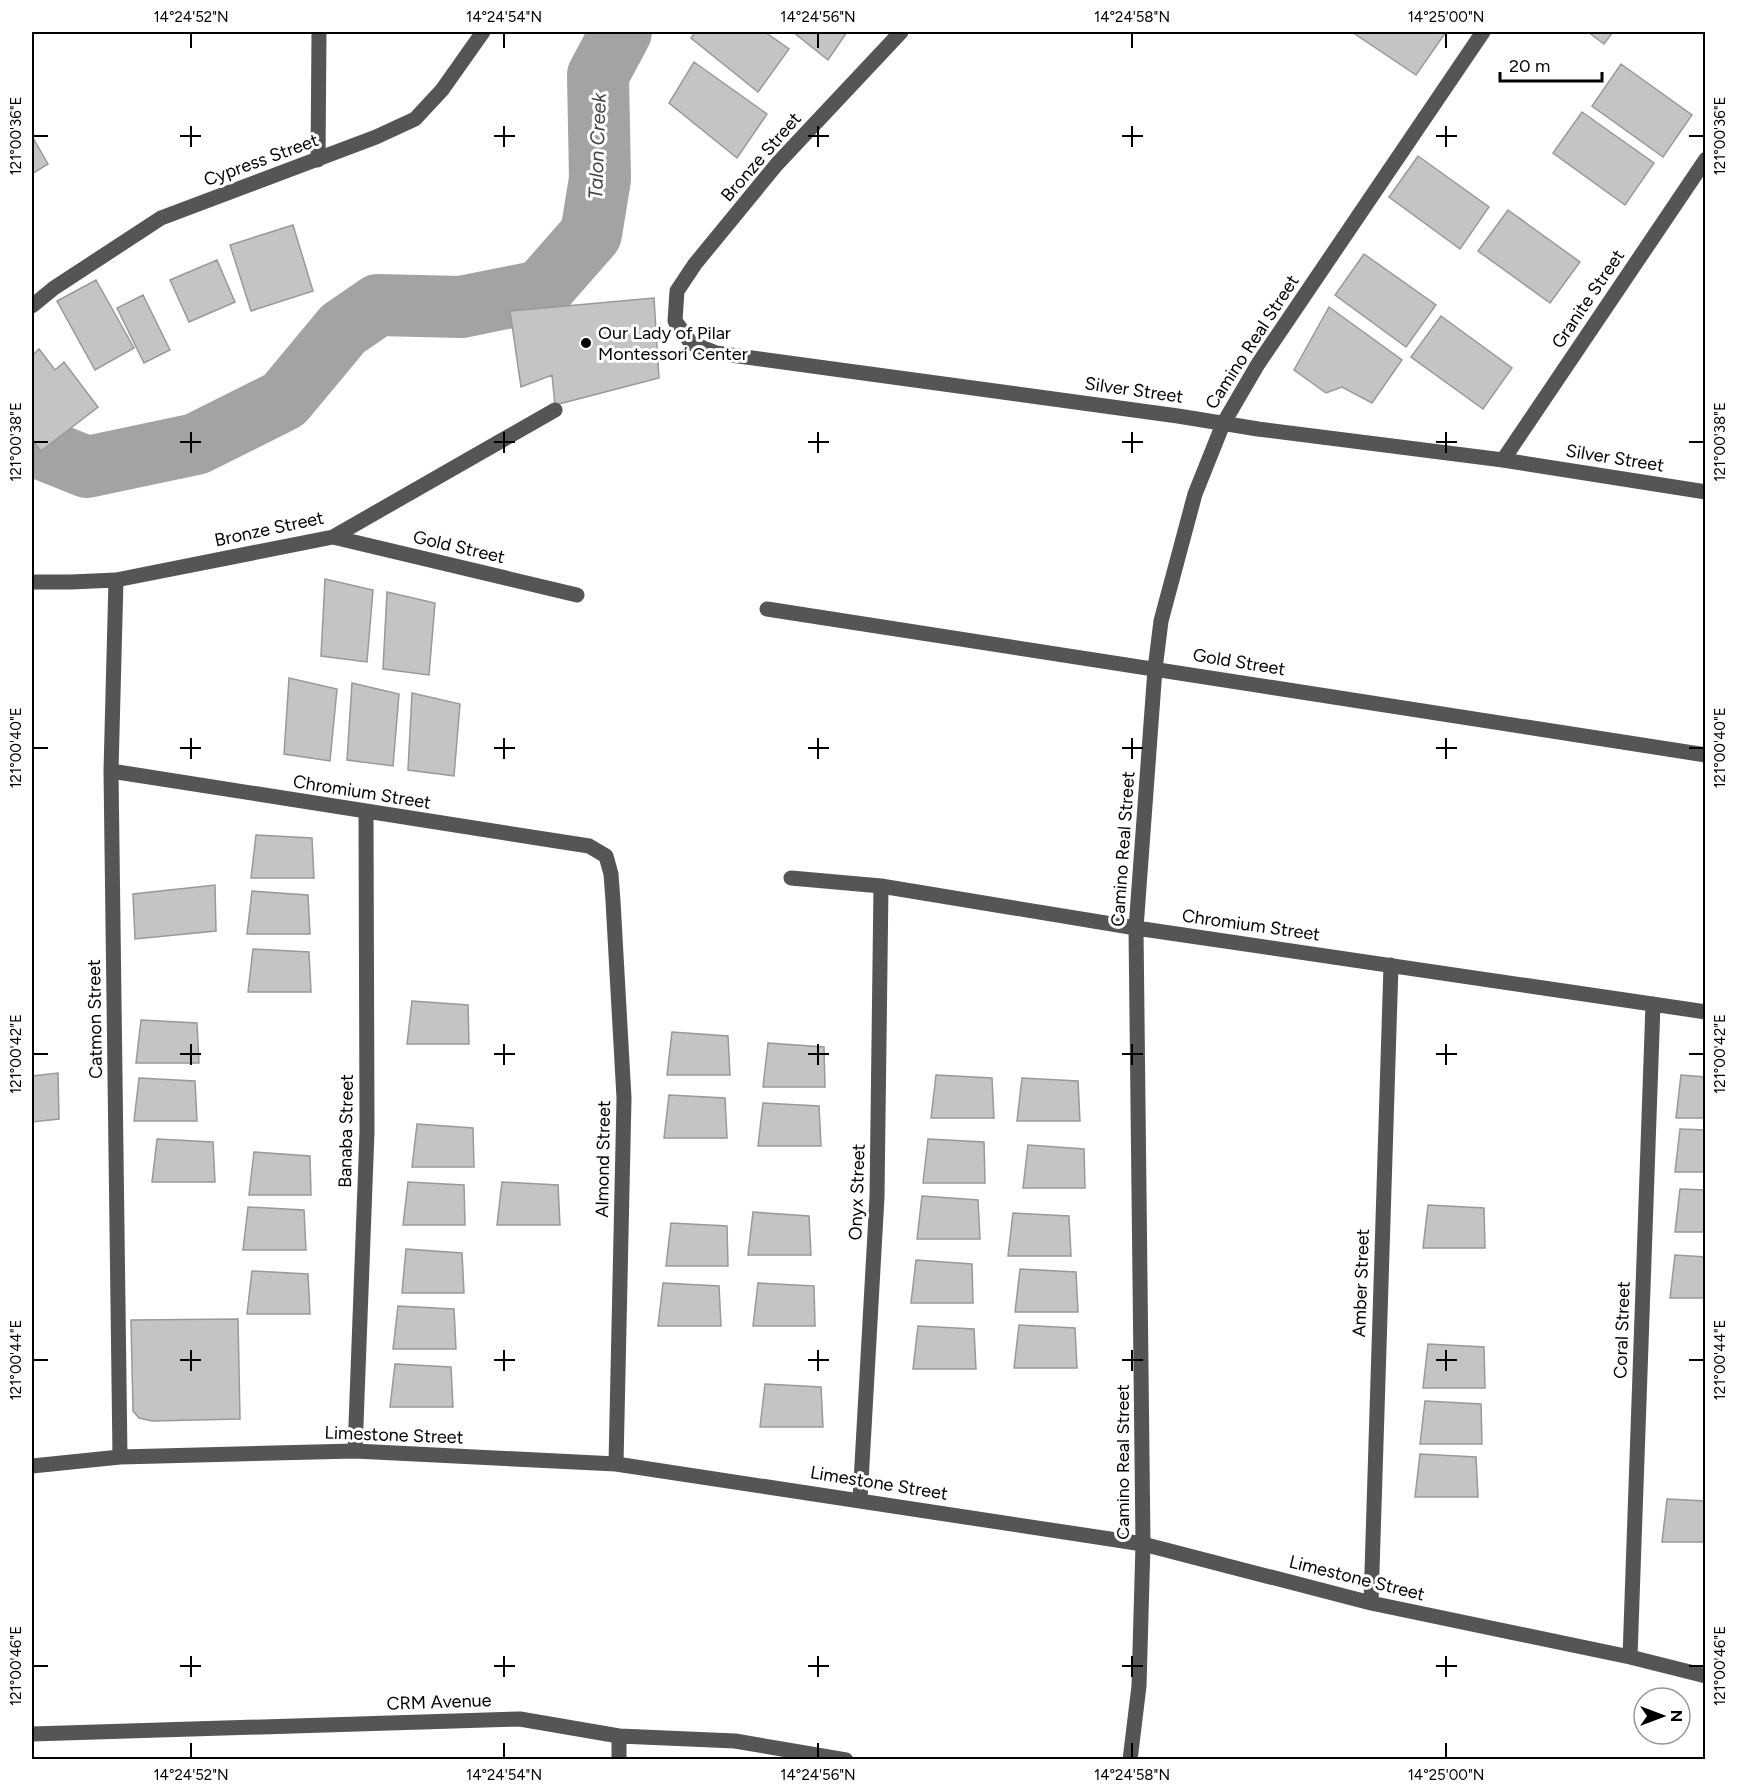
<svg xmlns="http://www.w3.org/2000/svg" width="1737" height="1791" font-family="Figtree,sans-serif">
  <rect width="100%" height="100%" fill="#fff"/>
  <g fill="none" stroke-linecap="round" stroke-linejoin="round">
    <path stroke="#a3a3a3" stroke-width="62" d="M32 445 87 467 196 444 284 400 343 329 378 305 461 307 541 291 591 234 600 179 598 75 621 32"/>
  </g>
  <path fill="#c4c4c4" stroke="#999" stroke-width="1.5" d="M695 32H765L789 49 758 92 691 38Z
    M793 32H847L828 60Z
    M1352 32H1446L1416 75Z
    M1588 32H1613L1604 44Z
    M694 62 767 114 737 158 669 103Z
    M1621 64 1692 115 1663 157 1592 106Z
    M1582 112 1654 163 1625 205 1553 153Z
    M32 136 48 164 32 174Z
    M1418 156 1489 207 1460 249 1389 197Z
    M1508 210 1580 262 1550 303 1478 251Z
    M293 225 313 291 251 311 230 245Z
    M1364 254 1436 305 1406 347 1335 295Z
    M217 260 235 302 189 322 170 280Z
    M96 280 134 348 95 370 57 301Z
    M143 295 170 350 144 363 117 308Z
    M654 298 659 378 555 405 552 375 521 387 510 311Z
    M1329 307 1402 360 1372 403 1342 387 1326 393 1294 370Z
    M1441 316 1512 368 1483 409 1411 357Z
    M39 349 55 370 64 362 98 407 41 451 32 439V356Z
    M325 579 373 590 367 662 321 656Z
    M387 592 435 603 429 675 383 669Z
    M289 678 337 689 330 761 284 754Z
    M352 683 399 694 393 766 347 760Z
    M412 693 460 704 454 776 408 770Z
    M256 835 312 838 314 878H251Z
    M215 885 216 931 135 939 133 894Z
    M252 891 308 895 310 934H247Z
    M253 949 309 952 311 992H248Z
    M412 1001 468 1005 469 1044H407Z
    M141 1020 197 1023 199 1063H136Z
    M672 1032 728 1036 730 1075H667Z
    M768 1043 824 1047 825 1087H763Z
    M58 1073 59 1119 32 1122V1076Z
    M936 1075 992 1078 994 1118H931Z
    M1681 1075 1706 1077V1118H1676Z
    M139 1078 195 1081 197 1121H134Z
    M1022 1078 1078 1081 1080 1121H1017Z
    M669 1095 725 1098 727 1138H664Z
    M763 1103 819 1106 821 1146H758Z
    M417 1124 473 1128 474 1167H412Z
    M1680 1129 1706 1130V1172H1675Z
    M157 1139 213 1142 215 1182H152Z
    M928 1139 984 1142 985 1183H923Z
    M1028 1145 1084 1149 1085 1188H1023Z
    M254 1152 310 1156 311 1195H249Z
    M408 1182 464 1185 465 1225H403Z
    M502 1182 558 1185 560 1225H497Z
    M1680 1189 1706 1190V1232H1675Z
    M922 1196 978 1200 980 1239H917Z
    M1428 1205 1484 1208 1485 1248H1423Z
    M248 1207 304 1210 306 1250H243Z
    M753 1212 809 1216 811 1255H748Z
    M1013 1213 1069 1216 1071 1256H1008Z
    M671 1223 727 1226 728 1266H666Z
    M406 1249 462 1253 464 1293H402Z
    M1675 1255 1706 1257V1298H1670Z
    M916 1260 972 1264 973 1303H911Z
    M1020 1269 1076 1272 1078 1312H1015Z
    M252 1271 308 1274 310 1314H247Z
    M663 1283 719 1286 721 1326H658Z
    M758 1283 814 1286 815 1326H753Z
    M398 1306 454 1309 456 1349H393Z
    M238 1319 240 1419 152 1421 139 1418 133 1411 131 1320Z
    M1019 1325 1075 1328 1077 1368H1014Z
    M918 1326 974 1329 976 1369H913Z
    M1428 1344 1484 1347 1485 1388H1423Z
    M395 1364 451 1367 453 1407H390Z
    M765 1384 821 1387 823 1427H760Z
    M1425 1401 1481 1404 1482 1444H1420Z
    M1420 1454 1476 1457 1478 1497H1415Z
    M1667 1499 1706 1501V1542H1662Z"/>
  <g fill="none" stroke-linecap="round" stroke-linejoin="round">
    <path stroke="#555" stroke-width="15" d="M901 32 777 164 695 264 677 291 675 321 691 343 716 353 1178 416 1258 429 1503 460 1706 492
      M318 160 319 32
      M32 306 54 288 161 218 376 137 415 119 442 90 483 32
      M1503 460 1706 159
      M333 537 577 595
      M116 580 111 771 120 1457
      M32 582H71L116 580 333 537 555 410
      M767 609 1706 755
      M111 771 589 846 606 856 611 874 613 901 624 1098 616 1464
      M791 878 881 886 1136 928 1706 1012
      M355 1451 367 1132 366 813
      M32 1466 120 1457 355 1451 616 1464 1143 1544 1371 1603 1630 1657 1706 1676
      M860 1500 877 1197 881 886
      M1371 1603 1391 965
      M1630 1657 1653 1004
      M32 1734 520 1719 619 1736 735 1741 846 1760
      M619 1736V1760
      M1130 1760 1139 1686 1143 1544 1136 928 1155 669 1161 621 1195 494 1223 424 1258 364 1483 32"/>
  </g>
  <path fill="none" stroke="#000" stroke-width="2" d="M191 33V48M504 33V48M818 33V48M1132 33V48M1446 33V48M191 126V147M504 126V147M818 126V147M1132 126V147M1446 126V147M33 136H48M180 136H201M494 136H515M808 136H829M1122 136H1143M1436 136H1457M1689 136H1704M191 432V453M504 432V453M818 432V453M1132 432V453M1446 432V453M33 442H48M180 442H201M494 442H515M808 442H829M1122 442H1143M1436 442H1457M1689 442H1704M191 738V759M504 738V759M818 738V759M1132 738V759M1446 738V759M33 748H48M180 748H201M494 748H515M808 748H829M1122 748H1143M1436 748H1457M1689 748H1704M191 1044V1065M504 1044V1065M818 1044V1065M1132 1044V1065M1446 1044V1065M33 1054H48M180 1054H201M494 1054H515M808 1054H829M1122 1054H1143M1436 1054H1457M1689 1054H1704M191 1350V1371M504 1350V1371M818 1350V1371M1132 1350V1371M1446 1350V1371M33 1360H48M180 1360H201M494 1360H515M808 1360H829M1122 1360H1143M1436 1360H1457M1689 1360H1704M191 1656V1677M504 1656V1677M818 1656V1677M1132 1656V1677M1446 1656V1677M33 1666H48M180 1666H201M494 1666H515M808 1666H829M1122 1666H1143M1436 1666H1457M1689 1666H1704M191 1743V1758M504 1743V1758M818 1743V1758M1132 1743V1758M1446 1743V1758"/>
  <circle fill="#000" stroke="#fff" stroke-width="2" cx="586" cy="343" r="6"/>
  <g text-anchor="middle" stroke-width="6" stroke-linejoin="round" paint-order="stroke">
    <g font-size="18" fill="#000" stroke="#fff">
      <text transform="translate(761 157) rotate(-49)" y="6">Bronze Street</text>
      <text transform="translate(261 160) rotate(-20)" y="6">Cypress Street</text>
      <text transform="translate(1588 299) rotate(-56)" y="6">Granite Street</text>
      <text transform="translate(1252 342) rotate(-57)" y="6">Camino Real Street</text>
      <text transform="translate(1134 390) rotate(8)" y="6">Silver Street</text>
      <text transform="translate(1615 458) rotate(9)" y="6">Silver Street</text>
      <text transform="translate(269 529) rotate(-12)" y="6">Bronze Street</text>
      <text transform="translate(459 547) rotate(13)" y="6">Gold Street</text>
      <text transform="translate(1239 662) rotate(9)" y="6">Gold Street</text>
      <text transform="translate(362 792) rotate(9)" y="6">Chromium Street</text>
      <text transform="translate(1123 849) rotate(-86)" y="6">Camino Real Street</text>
      <text transform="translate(1251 925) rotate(8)" y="6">Chromium Street</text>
      <text transform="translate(95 1019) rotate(-91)" y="6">Catmon Street</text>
      <text transform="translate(346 1131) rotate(-89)" y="6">Banaba Street</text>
      <text transform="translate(603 1159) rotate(-89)" y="6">Almond Street</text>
      <text transform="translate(857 1192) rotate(-88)" y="6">Onyx Street</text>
      <text transform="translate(1361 1283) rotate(-88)" y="6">Amber Street</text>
      <text transform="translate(1622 1330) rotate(-88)" y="6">Coral Street</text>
      <text transform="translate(394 1435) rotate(2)" y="6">Limestone Street</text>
      <text transform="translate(1123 1462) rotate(-90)" y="6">Camino Real Street</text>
      <text transform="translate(879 1483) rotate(9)" y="6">Limestone Street</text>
      <text transform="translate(1357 1578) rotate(14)" y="6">Limestone Street</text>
      <text transform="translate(439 1702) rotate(-2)" y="6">CRM Avenue</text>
    </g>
    <g font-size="18" fill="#000" stroke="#fff" text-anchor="start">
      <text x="598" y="339">Our Lady of Pilar<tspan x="598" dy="21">Montessori Center</tspan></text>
    </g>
    <g font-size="20" font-style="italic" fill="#444" stroke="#fff">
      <text transform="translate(597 146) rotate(-88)" y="7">Talon Creek</text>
    </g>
  </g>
  <rect width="1737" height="1791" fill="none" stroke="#ffffff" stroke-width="66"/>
  <g transform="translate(1662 1716) rotate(90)"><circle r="28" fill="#ffffff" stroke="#999999" stroke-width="1.5"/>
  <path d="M0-4.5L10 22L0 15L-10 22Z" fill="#000000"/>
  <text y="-9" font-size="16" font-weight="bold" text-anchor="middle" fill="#000000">N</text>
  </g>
  <path d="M1500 72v9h102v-9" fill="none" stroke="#000000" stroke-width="3"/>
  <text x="1509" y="72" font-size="18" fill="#000000" stroke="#ffffff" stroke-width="4.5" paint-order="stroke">20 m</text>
  <rect x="33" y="33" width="1671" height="1725" fill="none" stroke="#000" stroke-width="2"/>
  <g font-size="15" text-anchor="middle" fill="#000">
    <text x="191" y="22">14°24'52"N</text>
    <text x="504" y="22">14°24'54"N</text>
    <text x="818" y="22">14°24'56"N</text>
    <text x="1132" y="22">14°24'58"N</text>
    <text x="1446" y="22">14°25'00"N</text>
    <text transform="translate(1720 136) rotate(-90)" y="5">121°00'36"E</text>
    <text transform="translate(16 136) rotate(-90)" y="5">121°00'36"E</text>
    <text transform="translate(1720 442) rotate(-90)" y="5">121°00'38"E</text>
    <text transform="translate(16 442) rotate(-90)" y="5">121°00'38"E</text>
    <text transform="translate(1720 748) rotate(-90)" y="5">121°00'40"E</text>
    <text transform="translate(16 748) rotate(-90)" y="5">121°00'40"E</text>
    <text transform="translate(1720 1054) rotate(-90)" y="5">121°00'42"E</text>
    <text transform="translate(16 1054) rotate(-90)" y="5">121°00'42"E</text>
    <text transform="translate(1720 1360) rotate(-90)" y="5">121°00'44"E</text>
    <text transform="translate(16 1360) rotate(-90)" y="5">121°00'44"E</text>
    <text transform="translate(16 1666) rotate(-90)" y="5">121°00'46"E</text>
    <text transform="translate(1720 1666) rotate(-90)" y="5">121°00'46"E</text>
    <text x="191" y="1780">14°24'52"N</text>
    <text x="504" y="1780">14°24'54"N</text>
    <text x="818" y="1780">14°24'56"N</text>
    <text x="1132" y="1780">14°24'58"N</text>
    <text x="1446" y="1780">14°25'00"N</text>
  </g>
</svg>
